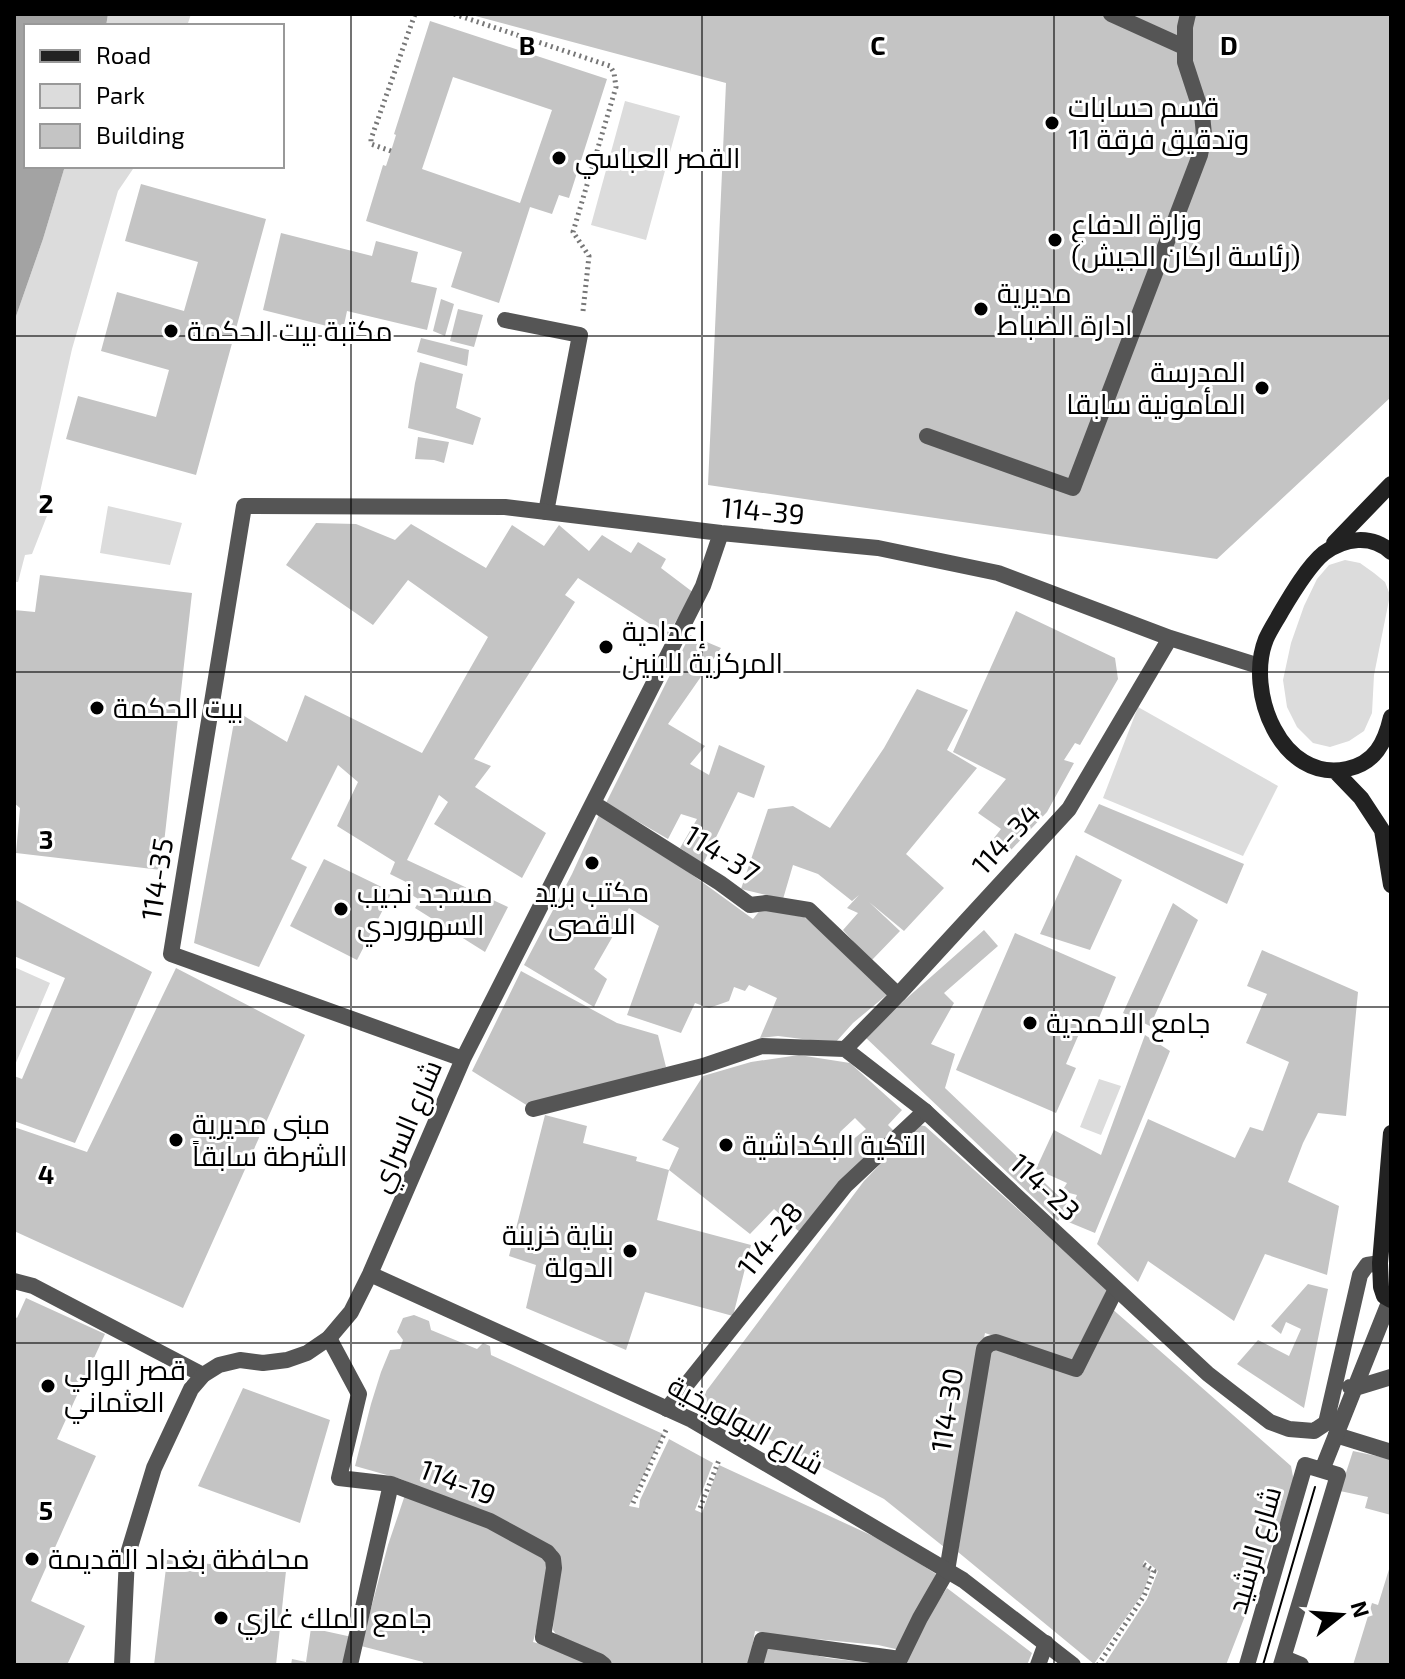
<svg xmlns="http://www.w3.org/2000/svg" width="1405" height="1679" font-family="'Exo 2',Cairo,sans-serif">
  <rect width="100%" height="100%" fill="#fff"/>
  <path fill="#dcdcdc" d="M108 14H191L187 26H106Z
    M625 101 680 116 646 240 591 225Z
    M65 166H135L118 191 72 349 40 492 54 498 32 554 25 555 18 582H14V322L43 239Z
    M108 506 182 523 170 565 100 553Z
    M1345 560 1360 563 1374 573 1385 582 1390 595 1374 675 1372 713 1364 731 1349 741 1330 747 1313 743 1297 727 1287 707 1283 680 1291 643 1304 606 1317 579 1329 565Z
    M1138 707 1278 786 1243 856 1103 798Z
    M14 967 50 983 15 1065H14Z
    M1099 1079 1121 1086 1101 1135 1080 1127Z"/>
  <path fill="#a3a3a3" d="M14 14H108L106 26H26V166H65L43 239 14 322Z"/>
  <path fill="#c4c4c4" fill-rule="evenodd" d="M468 14H1391V397L1217 559 708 485 726 83Z
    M430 21 607 79 569 198 559 195 552 214 530 207 499 303 451 287 462 252 366 221 383 165 386 166 391 151 396 135 394 134ZM453 77 552 110 520 203 422 169Z
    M141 184 266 219 196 475 66 439 78 396 156 417 169 370 101 351 117 292 184 311 198 262 125 241Z
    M281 233 372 256 376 241 418 252 411 282 437 288 427 330 347 311 343 330 263 310Z
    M441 299 454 304 445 336 433 331Z
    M458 309 483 315 474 347 450 341Z
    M421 338 469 350 467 366 417 352Z
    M420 362 463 374 456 408 481 418 473 445 408 428 415 383Z
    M418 437 449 442 444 463 434 460 415 459Z
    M316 523 356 524 395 540 411 524 486 568 512 525 544 546 559 525 589 551 602 535 631 553 638 542 666 559 661 568 694 593 667 635 578 578 565 595 575 602 474 759 491 766 475 787 546 833 522 878 434 824 448 802 439 795 407 860 508 907 485 952 415 908 420 900 405 891 408 883 390 874 395 862 337 826 358 782 338 765 291 859 307 867 259 967 194 943 236 711 287 742 305 695 422 753 488 637 408 580 373 625 286 565Z
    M40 575 192 593 161 870 16 853 20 808 14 803V610L35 612Z
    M1016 611 1115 658 1118 679 1080 745 1075 743 1064 760 1074 763 1047 812 1011 850 994 838 1001 829 978 813 1006 779 953 752Z
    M690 635 721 648 668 724 705 746 690 764 709 775 719 745 765 766 754 798 738 792 703 864 680 848 697 819 681 814 668 839 606 803Z
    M917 689 968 710 947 750 977 768 906 854 944 888 904 931 869 902 900 931 871 961 843 930 858 913 847 908 859 895 852 901 818 874 793 865 783 899 741 889 768 809 793 806 830 828 884 748Z
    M1099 804 1244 864 1227 904 1084 832Z
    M599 815 687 871 753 919 761 909 804 917 848 953 889 993 853 1023 835 1043 778 1036 760 1038 777 998 749 985 745 991 734 987 729 1001 709 1008 695 1003 681 1033 627 1015 659 926 629 908 594 969 607 979 594 1007 524 965 572 874Z
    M1076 855 1122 880 1090 950 1040 934Z
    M324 859 392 892 357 960 290 926Z
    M14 899 152 972 75 1143 14 1121V1076L22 1079 65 978 14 956Z
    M1173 903 1198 920 1150 1026 1123 1013Z
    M984 930 998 946 944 993 954 1003 931 1044 955 1054 945 1088 1068 1205 1058 1221 864 1036Z
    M1015 933 1116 977 1096 1025 1085 1020 1066 1064 1076 1068 1056 1113 956 1070Z
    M1262 950 1358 992 1346 1116 1318 1113 1303 1143 1288 1182 1339 1206 1327 1275 1265 1254 1234 1321 1148 1261 1138 1282 1097 1244 1148 1119 1235 1158 1250 1127 1263 1131 1289 1062 1246 1043 1267 994 1247 986Z
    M176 968 305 1035 183 1308 14 1231V1127L87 1152Z
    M521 971 617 1023 658 1035 666 1067 528 1106 472 1071Z
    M1145 1035 1170 1051 1095 1233 1066 1221 1077 1195 1062 1191 1067 1183 1036 1169 1054 1130 1101 1155Z
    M799 1055 850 1063 902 1110 888 1125 897 1134 804 1236 774 1209 750 1234 669 1170 679 1148 662 1140 703 1076 751 1062ZM855 1118 866 1129 851 1141 840 1132Z
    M545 1115 587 1126 583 1143 637 1157 636 1161 669 1170 657 1220 751 1245 733 1316 645 1292 626 1350 526 1308 536 1265 509 1256Z
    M918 1125 925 1126 1108 1290 1073 1363 985 1333 944 1547 884 1499 698 1402 864 1181Z
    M1308 1284 1328 1289 1304 1408 1237 1364 1258 1340 1289 1356 1301 1329 1286 1322 1281 1334 1271 1326Z
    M26 1298 105 1334 57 1439 96 1456 31 1601 85 1626 67 1665H14V1316L17 1318Z
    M1110 1307 1291 1466 1294 1482 1269 1554 1226 1665H1104L1147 1599 1158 1571 1145 1560 1143 1564 1151 1571 1143 1593 1094 1664 958 1552 987 1353 991 1347 1082 1374Z
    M414 1315 429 1321 431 1330 477 1349 483 1343 490 1346 491 1355 663 1434 629 1506 639 1508 640 1500 669 1439 713 1463 695 1510 702 1513 719 1465 888 1543 936 1574 900 1650 878 1645 784 1636 755 1631 749 1665H613L598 1652 558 1637 553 1630 557 1551 504 1525 401 1479 355 1466 371 1404 381 1372 390 1350 400 1349 403 1340 397 1332 403 1318Z
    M243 1388 330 1420 300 1523 198 1486Z
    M1353 1451 1391 1459V1515L1365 1508 1368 1497 1340 1491Z
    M406 1492 496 1531 549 1562 551 1574 533 1642 561 1650 596 1665H422L423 1662 361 1646 388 1545Z
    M167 1560 286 1571 276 1665H154Z
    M1390 1566 1391 1665H1353L1372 1603 1378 1605Z
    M947 1588 1032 1653 1027 1665H901L922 1626Z
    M311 1628 352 1637 344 1665H291L292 1659 306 1662Z
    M767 1645 828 1658 871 1663V1665H760Z"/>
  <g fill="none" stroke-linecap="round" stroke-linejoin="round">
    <path stroke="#777" stroke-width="5" stroke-dasharray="2 4" stroke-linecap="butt" d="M454 14 610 66 614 73 616 87 573 232 589 256 583 311
      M391 151 371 144V139L415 14
      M633 1503 666 1430
      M700 1508 719 1460
      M1098 1665 1144 1596 1154 1571 1143 1564"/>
    <path stroke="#555" stroke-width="16" d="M1111 14 1184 47
      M505 320 580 335 546 512
      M927 436 1073 488 1200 155 1204 135 1202 114 1185 62V27L1188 14
      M14 1281 33 1286 203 1375
      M329 1338 359 1394 339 1478 391 1484 490 1521 547 1552 553 1559 554 1568 543 1637 599 1661 604 1665
      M667 1409 845 1186 925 1111
      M1336 1435 1391 1452
      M1284 1658 1301 1665
      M350 1665 391 1484
      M755 1665 762 1640 900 1659 920 1618 947 1571 984 1349 989 1344 996 1342 1076 1369 1116 1289
      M1038 1665 1046 1643"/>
    <path stroke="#555" stroke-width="16" d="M593 803 720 883 750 905 766 903 809 910 898 995
      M845 1049 898 995 1069 809 1170 638
      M463 1059 171 954 244 506 505 507 721 533 878 548 998 573 1170 638 1259 666
      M533 1109 703 1066 762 1046 845 1049 925 1111 1208 1374 1270 1422 1289 1429 1314 1431 1326 1423 1360 1275 1367 1265 1380 1263
      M370 1274 692 1420 963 1580 1073 1665
      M1350 1387 1355 1388 1391 1377
      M1322 1470 1390 1300
      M122 1665 127 1557 154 1468 191 1389 203 1375 219 1365 240 1360 263 1363 287 1360 307 1353 329 1338 351 1312 370 1274 463 1059 703 586 721 533
      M1247 1665 1305 1465 1338 1475 1281 1665"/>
    <path stroke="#222" stroke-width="16" d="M1334 543 1391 484
      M1391 552C1371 534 1345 538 1324 553 1308 566 1291 595 1281 612 1276 621 1270 630 1266 639 1245 691 1281 783 1347 769 1375 763 1385 743 1391 717
      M1335 771 1361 798 1382 830 1391 885
      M1391 1133 1380 1263 1381 1287 1384 1296 1391 1300"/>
    <path stroke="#000" stroke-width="2" d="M1263 1665 1315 1487"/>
  </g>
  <path fill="none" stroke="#000" stroke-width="2" stroke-opacity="0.55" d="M351 14V1665M702 14V1665M1054 14V1665M14 336H1391M14 672H1391M14 1007H1391M14 1343H1391"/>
  <g fill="#000" stroke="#fff" stroke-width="3">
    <circle cx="1052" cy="123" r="8"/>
    <circle cx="559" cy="158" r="8"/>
    <circle cx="1055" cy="240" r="8"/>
    <circle cx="981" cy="309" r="8"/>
    <circle cx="171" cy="331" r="8"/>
    <circle cx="1262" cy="388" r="8"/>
    <circle cx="606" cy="647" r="8"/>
    <circle cx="97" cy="708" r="8"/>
    <circle cx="592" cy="863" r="8"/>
    <circle cx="341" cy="909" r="8"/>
    <circle cx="1030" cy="1023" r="8"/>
    <circle cx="176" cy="1140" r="8"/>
    <circle cx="726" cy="1145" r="8"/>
    <circle cx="630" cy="1251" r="8"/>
    <circle cx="48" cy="1386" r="8"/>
    <circle cx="32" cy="1559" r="8"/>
    <circle cx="221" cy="1618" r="8"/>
  </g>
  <g text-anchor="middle" stroke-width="6" stroke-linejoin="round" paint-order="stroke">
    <g font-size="28" fill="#000" stroke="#fff" text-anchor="start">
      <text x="1068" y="117">قسم حسابات<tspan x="1068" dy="32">وتدقيق فرقة 11</tspan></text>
      <text x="575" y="168">القصر العباسي</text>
      <text x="1071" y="234">وزارة الدفاع<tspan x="1071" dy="32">(رئاسة اركان الجيش)</tspan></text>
      <text x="997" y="303">مديرية<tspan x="997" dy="32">ادارة الضباط</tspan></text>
      <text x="187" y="341">مكتبة بيت الحكمة</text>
      <text x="1246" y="382" text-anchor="end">المدرسة<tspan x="1246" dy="32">المأمونية سابقا</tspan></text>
      <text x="622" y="641">إعدادية<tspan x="622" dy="32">المركزية للبنين</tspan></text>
      <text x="113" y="718">بيت الحكمة</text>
      <text x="592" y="902" text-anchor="middle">مكتب بريد<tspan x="592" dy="32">الاقصى</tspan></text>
      <text x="357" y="903">مسجد نجيب<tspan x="357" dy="32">السهروردي</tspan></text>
      <text x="1046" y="1033">جامع الاحمدية</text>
      <text x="192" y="1134">مبنى مديرية<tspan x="192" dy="32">الشرطة سابقاً</tspan></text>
      <text x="742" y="1155">التكية البكداشية</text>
      <text x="614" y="1245" text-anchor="end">بناية خزينة<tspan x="614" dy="32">الدولة</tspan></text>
      <text x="64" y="1380">قصر الوالي<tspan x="64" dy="32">العثماني</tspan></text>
      <text x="48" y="1569">محافظة بغداد القديمة</text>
      <text x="237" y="1628">جامع الملك غازي</text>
    </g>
    <g font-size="28" fill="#000" stroke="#fff">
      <text transform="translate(763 511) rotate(5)" y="10">114-39</text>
      <text transform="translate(1006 839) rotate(-47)" y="10">114-34</text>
      <text transform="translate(722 854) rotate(32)" y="10">114-37</text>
      <text transform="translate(157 879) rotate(-81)" y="10">114-35</text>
      <text transform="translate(406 1126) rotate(-67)" y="10">شارع السراي</text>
      <text transform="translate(1045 1187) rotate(43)" y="10">114-23</text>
      <text transform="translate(770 1239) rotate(-51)" y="10">114-28</text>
      <text transform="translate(947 1410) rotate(-81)" y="10">114-30</text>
      <text transform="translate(746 1425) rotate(29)" y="10">شارع البولويخية</text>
      <text transform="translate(458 1482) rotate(21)" y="10">114-19</text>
      <text transform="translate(1254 1550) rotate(-74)" y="10">شارع الرشيد</text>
    </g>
  </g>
  <g font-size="26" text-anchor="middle" font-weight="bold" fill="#000" stroke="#fff" stroke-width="6" stroke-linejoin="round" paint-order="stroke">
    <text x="527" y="55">B</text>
    <text x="878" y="55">C</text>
    <text x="1229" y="55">D</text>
    <text x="46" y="513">2</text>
    <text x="46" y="849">3</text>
    <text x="46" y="1184">4</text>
    <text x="46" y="1520">5</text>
  </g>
  <rect width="1405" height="1679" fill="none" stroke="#000000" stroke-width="32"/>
  <rect x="24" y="24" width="260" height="144" fill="#ffffff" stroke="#999999" stroke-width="2"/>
  <rect x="40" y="50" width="40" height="12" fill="#222222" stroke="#999999" stroke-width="2"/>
  <text x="96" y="64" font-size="24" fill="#000000">Road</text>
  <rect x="40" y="84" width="40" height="24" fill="#dcdcdc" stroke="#999999" stroke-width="2"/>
  <text x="96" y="104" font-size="24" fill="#000000">Park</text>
  <rect x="40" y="124" width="40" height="24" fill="#c4c4c4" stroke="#999999" stroke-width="2"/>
  <text x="96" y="144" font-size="24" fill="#000000">Building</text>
  <g transform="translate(1341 1615) rotate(73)" stroke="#ffffff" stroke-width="6" paint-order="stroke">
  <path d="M0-6L14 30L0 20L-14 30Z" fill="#000000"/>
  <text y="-12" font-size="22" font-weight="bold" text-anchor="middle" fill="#000000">N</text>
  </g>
</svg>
